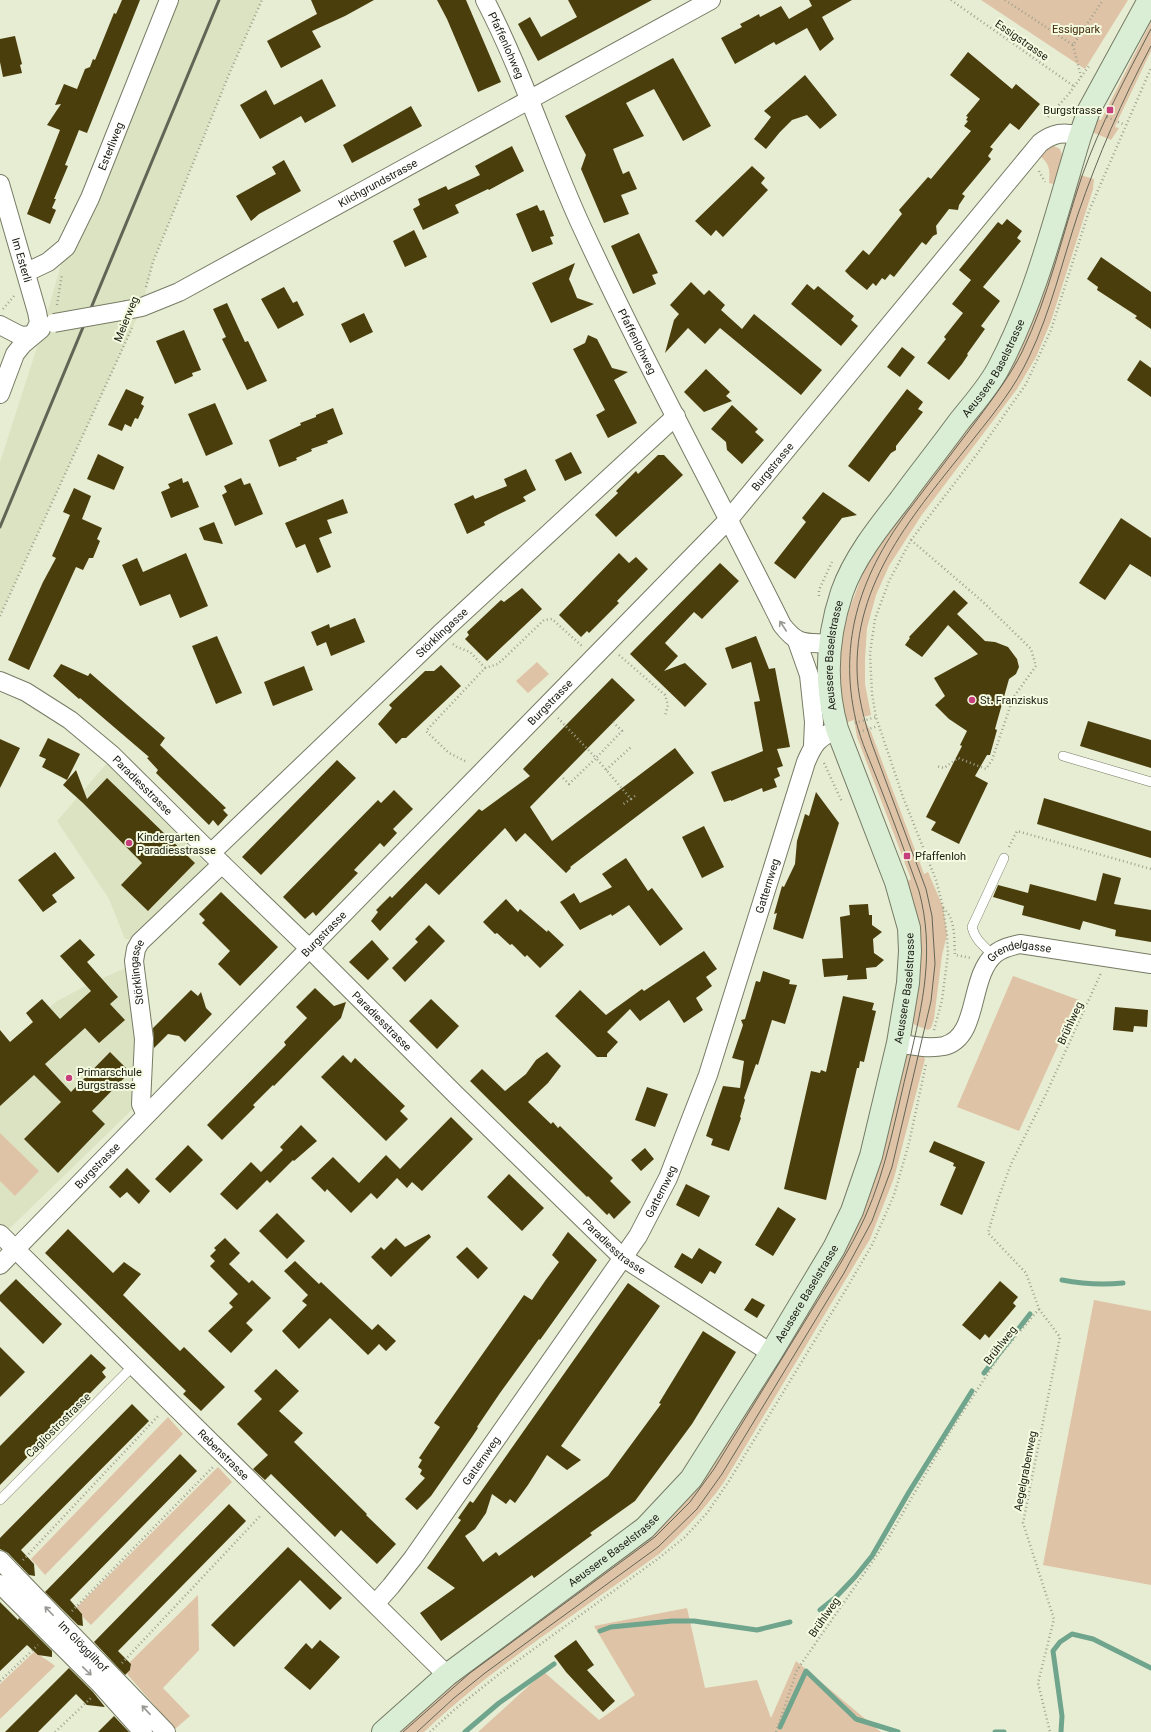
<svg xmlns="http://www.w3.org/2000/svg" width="1151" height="1732" font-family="Roboto,sans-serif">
  <rect width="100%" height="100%" fill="#e7edd3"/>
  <path fill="#dce3c2" d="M169 0H262L230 72 153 262 142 307 0 616V462L40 338 66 247Z
    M108 762 206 864 208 869 130 939H125L109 899 57 821Z
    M128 967 138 1038 137 1105 7 1231 0 1225V1051L57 1001 91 983Z"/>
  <path fill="#dfc3a6" d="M981 0H1128L1085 69Z
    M1151 22V51L1117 122 1115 127 1119 128 1111 140 1092 132 1097 119 1101 120Z
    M1054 146 1060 149 1062 155 1054 184 1049 183C1050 170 1050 164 1039 155L1048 148Z
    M1077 174 1094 179 1093 189 1051 321 1036 357 1017 389 921 516 889 566 876 595 867 628 865 659V684L871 715 863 717 871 732 924 874 928 872 943 907 947 935 942 955 934 1019 931 1028 928 1030 915 1025 912 1022C917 992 925 960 919 930 916 913 910 897 906 882L911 879 857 737 854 720 845 723 840 704 839 650 846 618 865 568 879 540 952 446Z
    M537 662 549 674 528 693 516 681Z
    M1013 976 1079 1000 1019 1131 957 1107Z
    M908 1052 922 1054 925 1059 894 1178 870 1239 724 1482C705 1509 683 1532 659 1554 579 1612 495 1665 424 1732H397L455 1679 631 1550 795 1328 904 1055Z
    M0 1133 39 1171 15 1196 0 1181Z
    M1094 1300 1151 1311V1585L1043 1565Z
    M168 1417 183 1434 45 1575 31 1559Z
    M218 1467 232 1482 91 1625 83 1617 81 1612 76 1608Z
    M198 1595 199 1650 163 1688 190 1716 175 1729 127 1674 131 1668 130 1662Z
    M687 1608 705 1688 757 1680 771 1718 796 1661 881 1732H478L544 1672 599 1720 635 1695 594 1626Z
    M35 1651C38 1655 49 1661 55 1666L0 1719V1684Z"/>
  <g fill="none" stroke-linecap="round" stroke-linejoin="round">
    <path stroke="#6fa58d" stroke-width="5" d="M1062 1280C1083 1284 1102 1285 1123 1283
      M984 1373 1030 1314
      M820 1610 835 1598 855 1577 872 1556 909 1492 972 1391
      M600 1631 611 1627 672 1621H694L757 1630 790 1622
      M780 1727 806 1671 856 1719 898 1732
      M465 1732 499 1703 554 1664
      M995 1732H1004
      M1061 1732 1062 1716 1053 1651 1060 1642 1072 1634 1093 1639 1151 1668"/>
  </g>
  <path fill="#4b3e0d" d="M122 0H140L87 133 79 130 65 165 68 166 54 199H56L52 208 56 210 50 224 27 214 60 130 47 125 61 104 55 105 64 84 77 89 85 69 90 67 93 59 95 60 114 13 116 14Z
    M311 0H374L345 16 312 31 321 47 281 68 267 41 317 14Z
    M437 0H466L501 82 478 92 447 19Z
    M568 0H652L538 61 518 24 530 17 541 37 577 17Z
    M809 0H852L822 17 834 39 820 51 807 28 776 45 774 42 735 64 721 38 742 27 740 24 750 19 759 14 760 17 781 6 789 19 812 6Z
    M15 36 22 64 20 65 22 73 3 77 0 62V39Z
    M968 52 1012 89 1016 84 1040 104 1019 130 1010 123 990 147 993 149 988 156 991 159 962 194 965 196 959 205 958 210 949 209 936 226 937 234 933 236 926 245 922 242 894 277 890 274 885 280 882 278 876 286 873 283 867 290 851 277 845 271 863 250 869 255 902 214 899 210 928 177 931 179 971 131 964 126 968 121 966 120 968 117 966 116 980 99 950 75Z
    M673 58 711 126 683 141 654 89 626 103 644 136 613 149 623 174 629 171 637 189 621 195 629 214 604 223 581 169 586 155 565 116Z
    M805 75 837 115 820 129 807 115 792 120 780 132 766 149 754 139 771 117 764 111Z
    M322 79 336 106 305 123 301 116 260 139 240 105 266 90 274 105Z
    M411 106 422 126 352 163 343 145Z
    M512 146 524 171 489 190 488 189 455 205 459 213 423 230 413 209 420 205 418 199 446 186 448 190 480 175 475 166Z
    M284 160 301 191 259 214 251 221 236 196 276 174 272 167Z
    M752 166 765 178 761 183 768 190 723 237 716 230 711 236 695 221Z
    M537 205 540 211 544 210 554 236 550 237 553 244 532 252 516 214Z
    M1007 219 1022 231 1017 238 1021 241 983 287 1000 301 981 326 985 329 967 354 968 355 962 364 949 380 927 363 946 339 944 337 963 313 952 304 971 280 959 270 998 222 1002 225Z
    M414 230 427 257 405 267 393 241Z
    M639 233 658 273 652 275 656 284 633 294 611 246Z
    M1101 257 1151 292V329L1135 318 1137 316 1097 290 1098 287 1087 279Z
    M575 263 569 279 573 288 577 298 594 304 551 323 532 283Z
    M691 282 704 295 709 290 725 305 721 310 742 329 754 314 822 370 801 395 720 328 705 344 688 328 665 353 674 320 679 314 670 305Z
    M807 284 814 290 818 286 854 316 851 320 858 326 841 346 791 304Z
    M284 287 293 303 297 301 304 315 278 329 261 299Z
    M227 303 245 342 248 341 267 381 247 390 222 339 226 337 213 309Z
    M364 313 373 332 350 343 341 324Z
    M184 330 201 370 192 373 193 376 175 384 156 341Z
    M588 335 597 339 612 368 628 372 614 380 637 423 608 438 596 415 605 410 573 349 585 343Z
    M902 347 915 357 900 377 887 367Z
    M1140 360 1151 368V397L1127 380Z
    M706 369 730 392 726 396 732 401 704 412 684 392Z
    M126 389 144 397 141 404 144 406 138 419 135 418 131 427 125 424 122 431 108 425Z
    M907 389 923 402 918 409 923 412 896 446V450L891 453 869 482 848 466Z
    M215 403 233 444 206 456 188 414Z
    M732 405 758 429 755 432 764 440 742 464 727 450 726 442 711 429Z
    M333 408 343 434 327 441 328 443 311 449 312 451 296 458 297 460 279 467 269 440 301 425 300 423 316 417V415Z
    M571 452 582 473 565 481 555 460Z
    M98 454 124 467 114 490 87 479Z
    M658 455H664L683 475 616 537 595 515 618 493 616 491 636 471 638 474Z
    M526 469 536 490 523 497 526 501 499 514 484 522 485 525 467 534 454 504 473 495 475 499 507 486 504 479Z
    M182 478 183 483 188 481 199 507 171 518 161 492 170 488 168 484Z
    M241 478 244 485 250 483 263 514 235 526 222 495 227 492 224 486Z
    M74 488 91 496 82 519 102 528 97 539 100 541 93 558H89L83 570 76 567 29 670 8 660 43 582 56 558 52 556 70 515 63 512Z
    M823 492 857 515 842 518 795 579 774 563 806 522 802 518Z
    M343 499 348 513 327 520 332 533 319 538 331 567 317 573 305 544 296 548 285 523Z
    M1121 518 1151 538V577L1130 564 1105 600 1079 583Z
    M214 522 223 544 204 540 199 528Z
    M186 553 208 606 180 618 170 594 140 606 122 565 137 558 143 572Z
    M619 553 629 563 636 557 648 569 617 601 619 603 589 633 587 631 581 637 559 615Z
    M720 563 739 581 702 619 694 612 665 643 678 656 664 671 685 663 707 684 685 707 630 654Z
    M522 588 542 609 487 661 465 639 469 635 467 632 501 600 504 602Z
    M954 590 968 603 957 614 985 641 995 642 1008 647 1017 659 1019 667 1016 674 1009 679 995 729 997 730 990 755H987L975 776 988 783 959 844 931 830 936 822 926 817 962 746 960 745 967 731 949 719 935 705 945 696 934 678 978 654 948 625 922 657 905 645 910 638 909 637Z
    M355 618 365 642 331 656 326 642 317 646 311 632 329 624 330 628Z
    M217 636 242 693 216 704 192 646Z
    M756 636 769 669 775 668 790 747 777 749 783 766 777 768 780 776 774 779 777 787 763 792 762 788 731 801V800L724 802 711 772 763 751 754 702 760 701 751 662 732 669 725 648Z
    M61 664 88 676 90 673 165 738 160 745 226 808 223 810 228 815 218 826 213 820 209 825 156 773 158 770 147 758 149 757 80 698 79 699 53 676Z
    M441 665 461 686 406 738H402L396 744 378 724 392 708 389 705 425 671H434Z
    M304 666 313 690 273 706 264 682Z
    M612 678 635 700 530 807 552 841 675 748 694 773 570 867 571 868 566 873 525 833 516 842 505 828 439 895 426 883 380 931 371 921 378 912 376 910 390 896 392 898 479 809 482 811 530 776 523 769Z
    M1088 721 1151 740V768L1080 746Z
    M48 738 80 754 67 780 42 767 46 759 39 756Z
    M0 739 20 748 0 788Z
    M337 760 356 778 261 875 242 857Z
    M76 770 87 799 107 778 195 863 148 911 121 885 142 863 83 803 63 785Z
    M394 790 413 809 393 829 397 833 384 847 380 843 354 870 358 873 316 916 313 912 305 919 283 897 378 800 381 803Z
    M816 792 839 823 803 939 773 929 777 913 774 914 782 886 784 887 795 864 797 841 805 814 809 816Z
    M1044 798 1151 831V858L1037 824Z
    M704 826 724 867 702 878 682 837Z
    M55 852 75 878 52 895 57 902 43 912 18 880Z
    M626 858 648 891 652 888 683 929 660 946 629 905 612 916 611 914 580 930 560 902 574 893 580 903 612 887 602 874Z
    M1103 873 1121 878 1114 904 1151 910V942L1115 936 1116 930 1083 921 1080 930 1022 915 1024 906 993 897 998 885 1028 893 1030 884 1096 901Z
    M221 892 278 947 240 986 218 964 230 951 202 923 205 920 199 914Z
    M506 899 518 912 520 909 547 932 548 930 564 945 540 968 527 955 525 957 512 944 510 945 497 933 495 934 483 922Z
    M868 904 869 915H872V925L882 932 873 939 874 953 884 960 876 967 866 968 867 979 847 980 848 975 824 977 822 959 843 958 840 917 850 915 849 905Z
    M429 925 445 941 405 982 392 968 418 942 415 939Z
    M80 939 95 955 87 962 118 997 110 1004 125 1020 99 1043 85 1028 45 1064 71 1092 110 1052 130 1072 92 1111 105 1124 58 1173 24 1139 61 1102 34 1075 0 1106V1030L10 1042 33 1022 26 1013 42 999 60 1019 91 991 60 956Z
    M372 940 389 959 368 980 349 962Z
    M704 951 717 969 706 977 712 986 696 998 703 1010 684 1023 669 1000 640 1021 630 1009 607 1032 618 1042 607 1054V1057H597L555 1016 580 990 606 1015 642 989 644 991Z
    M763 971 790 980 789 984 797 985 785 1024 772 1020 758 1065 756 1064 744 1098 745 1100 740 1117 741 1118 729 1151 711 1145 713 1139 706 1136 723 1086 740 1088 744 1061 732 1058 743 1025 741 1020 745 1019 756 981 760 982Z
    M315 988 334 1006 346 1002 341 1018 274 1086 273 1085 253 1105 255 1107 222 1140 207 1125 286 1045 284 1042 307 1018 296 1007Z
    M191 990 198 996 201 992 206 1008 212 1014 185 1042 179 1036 168 1034 154 1048 153 1028Z
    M843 996 874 1003 872 1010 876 1011 864 1062 860 1061 859 1068H857L826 1200 784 1189 811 1071 820 1073 821 1070 826 1072Z
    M431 999 459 1026 437 1049 409 1021Z
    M1115 1007 1148 1010 1147 1027 1134 1026 1133 1032 1113 1030Z
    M547 1052 561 1066 548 1083 528 1102 551 1124 553 1122 558 1128 560 1126 613 1178 610 1181 631 1202 614 1219 609 1213 607 1215 588 1196 587 1197 470 1081 482 1069 505 1091 526 1074 536 1060Z
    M343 1055 351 1063 355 1058 405 1106 400 1111 408 1119 386 1141 321 1077Z
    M647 1087 668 1094 655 1127 635 1120Z
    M451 1117 473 1139 422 1191 412 1182 407 1188 397 1178 377 1199 371 1193 351 1213 327 1189 325 1192 311 1178 333 1157 359 1183 386 1155 400 1169Z
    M301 1125 317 1141 294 1161 293 1160 270 1183 267 1180 237 1210 220 1194 251 1162 261 1172 283 1150 280 1147Z
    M934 1141 985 1162 962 1215 940 1205 956 1167 953 1166 954 1163 929 1152Z
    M188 1145 203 1160 170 1193 155 1179Z
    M645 1148 654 1159 641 1171 631 1160Z
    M127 1168 150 1191 139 1204 127 1192 120 1198 109 1187Z
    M509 1174 544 1208 522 1231 487 1197Z
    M686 1184 710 1196 699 1217 676 1205Z
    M778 1207 796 1219 773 1256 755 1245Z
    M277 1213 305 1241 287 1259 259 1231Z
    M68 1229 113 1273 124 1262 141 1274 123 1295 180 1351 184 1347 225 1387 201 1411 183 1394 186 1391 45 1253Z
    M568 1232 597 1260 540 1340 539 1339 500 1393 477 1427 478 1428 472 1437 431 1496 417 1510 405 1499 425 1478 420 1474 422 1470 418 1467 422 1460 419 1458 440 1427 434 1423 524 1295 532 1300 545 1281 559 1262 552 1255Z
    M429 1234 431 1237 391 1277 371 1257 381 1247 384 1250 396 1238 405 1247Z
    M225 1238 240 1253 229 1264 249 1283 252 1280 271 1298 246 1323 253 1330 231 1353 208 1331 233 1307 229 1303 238 1294 210 1266 215 1261 210 1256 216 1250 214 1248Z
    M467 1247 488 1268 478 1279 456 1257Z
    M699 1248 722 1262 715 1274 710 1271 702 1284 674 1267 682 1253 692 1259Z
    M295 1261 319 1284 321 1282 372 1330 378 1324 396 1341 386 1351 379 1344 368 1355 330 1318 299 1349 282 1331 307 1305 302 1301 308 1295 284 1271Z
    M16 1279 62 1324 43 1344 0 1301V1295Z
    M1000 1281 1018 1297 1013 1303 1016 1306 989 1338 985 1334 980 1340 962 1325Z
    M628 1283 660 1306 561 1446 581 1460 567 1470 547 1455 528 1485 515 1503 510 1499 506 1504 492 1494 486 1513 475 1529 465 1536 483 1562 496 1552 499 1556 608 1476 661 1404 659 1403 703 1331 736 1352 692 1424 635 1501 590 1533 592 1535 534 1578 532 1575 441 1641 420 1613 455 1588 427 1568 461 1520 458 1518 470 1501 473 1503Z
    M752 1298 765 1305 757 1318 744 1310Z
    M0 1347 25 1372 0 1397Z
    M91 1354 106 1368 102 1372 106 1377 0 1485V1446Z
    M276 1369 299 1391 279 1411 303 1433 294 1442 367 1514 366 1515 396 1544 377 1564 341 1530 335 1537 271 1474 265 1480 253 1469 268 1455 237 1424 262 1399 254 1391Z
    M132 1404 149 1421 21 1550 34 1564 35 1576 29 1575 8 1553 0 1549V1538Z
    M180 1454 197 1471 70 1600 82 1614 83 1626 78 1625 45 1592Z
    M229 1504 246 1521 118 1651 131 1664 130 1670 125 1675 94 1642Z
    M288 1547 342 1598 330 1610 300 1580 234 1647 211 1625Z
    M0 1602 18 1620 19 1618 52 1651V1657L38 1655 27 1645 0 1671Z
    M320 1640 340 1657 310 1690 284 1668 306 1643 312 1649Z
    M576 1640 594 1665 587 1670 615 1701 603 1712 566 1672 554 1656Z
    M69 1668 93 1692 105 1707 87 1705 76 1694 38 1732H5Z
    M114 1716 129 1732H98Z"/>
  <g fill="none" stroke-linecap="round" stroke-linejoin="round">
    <g stroke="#767b64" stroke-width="10">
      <path id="service" d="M1063 756 1151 782
        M993 955C984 946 975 940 972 927L1004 858
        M0 1500 133 1366"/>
    </g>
    <g stroke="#767b64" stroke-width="20">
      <g id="minor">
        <path id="s1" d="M485 0C522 71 546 148 579 221 642 358 715 490 782 625 798 646 805 642 829 644"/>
        <path id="s2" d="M0 184 37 312 39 323 33 335"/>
        <path id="s3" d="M27 272 48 262 66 247 90 198 169 0"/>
        <path id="s4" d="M127 310 142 307 179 292 711 0"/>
        <path d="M0 325 21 336 33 335"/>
        <path d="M0 394 15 354 23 344 41 329"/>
        <path d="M797 641 809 675 814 722 813 745"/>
        <path id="s5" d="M0 681 26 692 70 720 112 755 222 864 310 949 456 1095 622 1257 771 1353"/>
        <path id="s6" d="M211 853 442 632 676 416"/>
        <path id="s7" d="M898 1043C913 1046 929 1049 944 1046 980 1037 968 977 995 954 1002 948 1011 946 1020 944L1151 964"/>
        <path id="s8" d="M146 1115 141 1104 144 1039 134 961 136 949 140 942 222 864"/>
        <path id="s9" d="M0 1234 447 1675"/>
        <path id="s10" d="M0 1265 729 519 1040 143C1053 133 1064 131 1080 136"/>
        <path id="s11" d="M0 1560 166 1732"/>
        <path d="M0 1584 101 1685 143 1732"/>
        <path id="s12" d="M376 1603 391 1586 413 1558 638 1236 668 1178 708 1075 806 762C814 743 818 738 837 729"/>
      </g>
    </g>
    <g stroke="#767b64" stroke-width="24">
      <g id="secondary">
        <path id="s13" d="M383 1732 447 1675 645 1528 691 1479 771 1353 834 1248 852 1211 871 1156 898 1043 908 983 910 951 909 928 896 882 837 729C824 683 827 637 842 592 854 558 878 528 900 500 919 474 939 449 958 423 972 405 989 387 999 367 1037 295 1056 214 1080 136L1089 110 1149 0"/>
      </g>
    </g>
    <path stroke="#9ea28e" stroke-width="2.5" stroke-dasharray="1 3" stroke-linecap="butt" d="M951 0 1075 87
      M1005 0 1073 45 1103 0
      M1081 77 1089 66
      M1048 117 1068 95 1081 77 1073 45
      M1107 117 1125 125
      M1039 171 1045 182
      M146 287 153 262 230 72 262 0
      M57 305 62 274
      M3 309 14 296
      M911 540 982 601 1022 640 1031 649 1036 666 1013 698 992 760 986 769 958 758 944 768 936 766
      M819 596V590L832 562
      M0 616 132 328
      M453 644 457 647 470 652 485 668 426 731 449 753 467 762
      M619 655 665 695 668 705 665 716
      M485 668 498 664 544 620 552 619 582 646
      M558 718 596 758 569 784 561 776
      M613 722 622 731 596 758 631 799 622 805
      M855 723 876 717
      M859 732 878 726
      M824 763 842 802
      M606 770 631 747
      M631 799 635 796
      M1009 847 1017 831 1151 869
      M943 908C956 918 954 940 955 955L971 958
      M934 1030 942 1000 948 954 947 935 943 907 936 880 903 797 876 717 872 694 870 653 875 619 889 581 911 540 977 454 1026 384 1051 330 1089 211 1151 68
      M1039 1309 1060 1337 1023 1523 1054 1619 1038 1683 1050 1732
      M23 1560 159 1415
      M72 1611 213 1467
      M122 1663 261 1515
      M0 1681 38 1645
      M55 1732 91 1698
      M430 1732 454 1710 498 1675 659 1558 685 1537 707 1513 729 1481 845 1291 872 1245 894 1195 909 1143 926 1064
      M776 1732 797 1670 886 1542 951 1430 1000 1355 1039 1309 1026 1273 988 1233 998 1199 1011 1164 1046 1094 1101 973"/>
    <use href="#service" stroke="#fff" stroke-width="9"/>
    <use href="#minor" stroke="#fff" stroke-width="18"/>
    <use href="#secondary" stroke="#daeed6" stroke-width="22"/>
    <path stroke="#626556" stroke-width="1" d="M403 1732 470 1673 655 1537 690 1502 714 1469C746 1417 778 1365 810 1313 829 1282 850 1250 865 1217 887 1168 896 1114 909 1062 923 1003 935 951 919 891 906 855 893 819 879 784 871 763 861 742 856 721 837 640 862 571 911 507 933 478 955 449 977 420 993 398 1010 376 1022 352 1049 296 1062 235 1082 176 1100 125 1126 77 1151 29
      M417 1732 454 1698 485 1673 658 1547 697 1509 722 1474 844 1273 872 1221 892 1167 931 1001 935 964 932 916 926 889 872 744C864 720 857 694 857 668 856 575 921 506 975 437 995 412 1015 387 1029 357 1051 311 1062 262 1078 214 1098 156 1122 100 1151 46"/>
    <path stroke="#626556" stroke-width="3" d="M0 527 219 0"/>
    <g stroke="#767b64" stroke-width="20" stroke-linecap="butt">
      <path id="minor-bridge" d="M54 323 127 310"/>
    </g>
    <use href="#minor-bridge" stroke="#fff" stroke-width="18"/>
  </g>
  <defs><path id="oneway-shaft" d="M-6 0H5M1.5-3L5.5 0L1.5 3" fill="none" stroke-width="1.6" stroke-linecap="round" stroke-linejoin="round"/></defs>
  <g stroke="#989994">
    <use href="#oneway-shaft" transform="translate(783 626) rotate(-123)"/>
    <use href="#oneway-shaft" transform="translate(49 1611) rotate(-134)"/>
    <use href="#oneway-shaft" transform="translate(87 1671) rotate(44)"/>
    <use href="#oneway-shaft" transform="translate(146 1710) rotate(-133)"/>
  </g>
  <g fill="#c63e7b" stroke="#f5fbe0" stroke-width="1.5">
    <rect x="1106" y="106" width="8" height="8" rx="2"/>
    <circle cx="972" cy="700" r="4"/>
    <circle cx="129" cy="843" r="4"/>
    <rect x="903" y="852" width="8" height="8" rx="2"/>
    <circle cx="69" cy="1078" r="4"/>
  </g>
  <g text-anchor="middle" stroke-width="4" stroke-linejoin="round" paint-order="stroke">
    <g font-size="11" fill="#422909" stroke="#f5fbe0">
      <text x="1076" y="33">Essigpark</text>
    </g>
    <g font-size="11" fill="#1a1c12" stroke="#f5fbe0">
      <text transform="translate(1022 40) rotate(35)" y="4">Essigstrasse</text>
      <text dy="4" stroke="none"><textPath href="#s1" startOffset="50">Pfaffenlohweg</textPath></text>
      <text dy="4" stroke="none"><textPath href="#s3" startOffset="157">Esterliweg</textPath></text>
      <text dy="4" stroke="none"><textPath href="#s4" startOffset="282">Kilchgrundstrasse</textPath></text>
      <text dy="4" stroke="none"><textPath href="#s2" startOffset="79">Im Esterli</textPath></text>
      <text transform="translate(126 319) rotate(-68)" y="4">Meierweg</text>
      <text dy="4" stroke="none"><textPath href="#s1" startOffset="374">Pfaffenlohweg</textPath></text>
      <text dy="4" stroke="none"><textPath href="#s13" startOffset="1625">Aeussere Baselstrasse</textPath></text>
      <text dy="4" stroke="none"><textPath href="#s10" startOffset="1111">Burgstrasse</textPath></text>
      <text dy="4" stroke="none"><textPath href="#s6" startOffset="319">Störklingasse</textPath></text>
      <text dy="4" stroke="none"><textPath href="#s13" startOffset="1289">Aeussere Baselstrasse</textPath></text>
      <text dy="4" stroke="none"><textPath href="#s10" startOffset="787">Burgstrasse</textPath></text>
      <text dy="4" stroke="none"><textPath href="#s5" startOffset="178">Paradiesstrasse</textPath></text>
      <text dy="4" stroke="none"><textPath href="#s12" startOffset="825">Gatternweg</textPath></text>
      <text dy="4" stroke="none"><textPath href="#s10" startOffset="463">Burgstrasse</textPath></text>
      <text dy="4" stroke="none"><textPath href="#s7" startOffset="181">Grendelgasse</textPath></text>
      <text dy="4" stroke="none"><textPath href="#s8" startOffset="145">Störklingasse</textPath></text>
      <text dy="4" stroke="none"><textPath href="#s13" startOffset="942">Aeussere Baselstrasse</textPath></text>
      <text dy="4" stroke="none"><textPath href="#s5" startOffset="514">Paradiesstrasse</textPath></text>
      <text transform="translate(1070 1023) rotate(-65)" y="4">Brühlweg</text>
      <text dy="4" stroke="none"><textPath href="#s10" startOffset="139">Burgstrasse</textPath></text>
      <text dy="4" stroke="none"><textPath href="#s12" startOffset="501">Gatternweg</textPath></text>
      <text dy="4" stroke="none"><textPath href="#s5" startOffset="838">Paradiesstrasse</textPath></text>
      <text dy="4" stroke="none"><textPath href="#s13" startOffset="618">Aeussere Baselstrasse</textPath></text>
      <text transform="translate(1000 1345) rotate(-52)" y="4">Brühlweg</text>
      <text transform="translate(58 1425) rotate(-45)" y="4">Cagliostrostrasse</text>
      <text dy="4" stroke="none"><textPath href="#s9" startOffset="314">Rebenstrasse</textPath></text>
      <text dy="4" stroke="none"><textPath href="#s12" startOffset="177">Gatternweg</textPath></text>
      <text transform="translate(1025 1471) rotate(-79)" y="4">Aegelgrabenweg</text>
      <text dy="4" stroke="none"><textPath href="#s13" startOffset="294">Aeussere Baselstrasse</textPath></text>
      <text transform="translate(824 1617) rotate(-55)" y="4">Brühlweg</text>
      <text dy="4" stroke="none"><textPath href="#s11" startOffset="120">Im Glögglihof</textPath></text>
    </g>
    <g font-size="11" fill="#1a1c12" stroke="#f5fbe0" text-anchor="start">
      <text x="1102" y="114" text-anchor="end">Burgstrasse</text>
      <text x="980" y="704">St. Franziskus</text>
      <text x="137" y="841">Kindergarten<tspan x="137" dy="13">Paradiesstrasse</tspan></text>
      <text x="915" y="860">Pfaffenloh</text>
      <text x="77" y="1076">Primarschule<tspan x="77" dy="13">Burgstrasse</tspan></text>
    </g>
  </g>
</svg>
